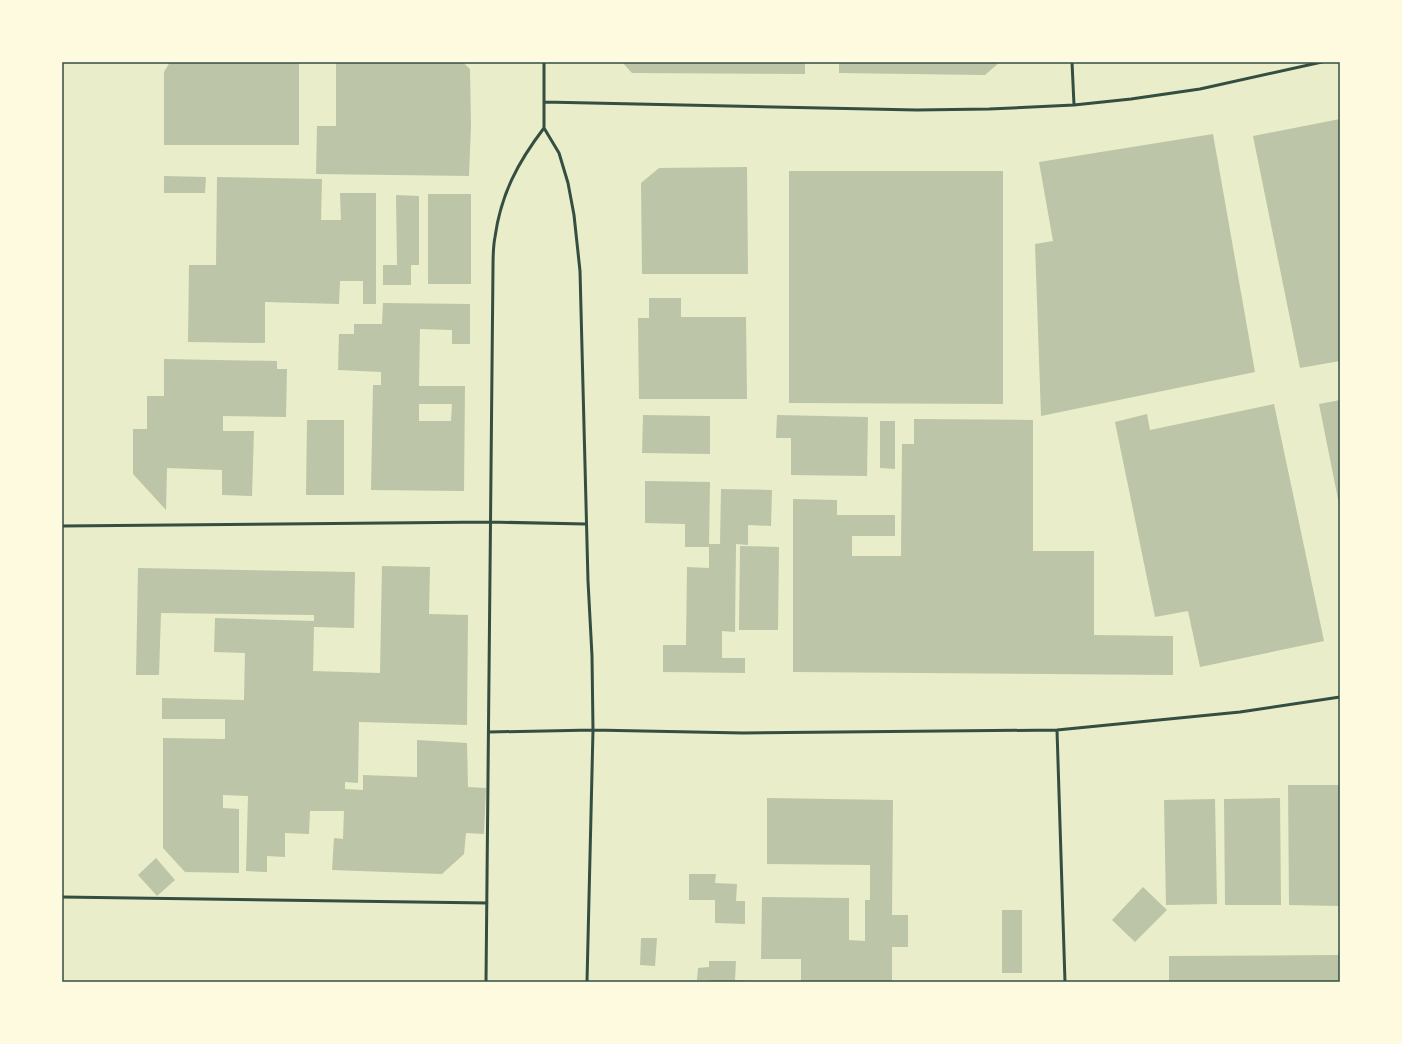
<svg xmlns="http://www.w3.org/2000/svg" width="1402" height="1044" font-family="Jost,sans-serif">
  <rect width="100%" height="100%" fill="#e9edc9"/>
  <path fill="#bcc5a7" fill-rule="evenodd" d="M170 62H299V145H164V72Z
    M336 62H463L470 69 471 126 469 176 316 174 317 126H336Z
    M622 62H805V74L632 73Z
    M839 62H1000L985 75 839 73Z
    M1340 119V361L1300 368 1253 136Z
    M1213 134 1255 372 1041 416 1035 244 1053 241 1039 162Z
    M747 167 748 274H642L641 183 659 168Z
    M789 171H1003V404L789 403Z
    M164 176 206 177 205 193H164Z
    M217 177 322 179 321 220H341L340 193H376V304H363V281H340L339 304 265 302V343L188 342 189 265H216Z
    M428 194H471V284H428Z
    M396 195 419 196V265H411V285H383V265H397Z
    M649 298H681V317H746L747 399H639L638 318H649Z
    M383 303 470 304V344H452V330L420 329 419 386H465L464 491 371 490 373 385H381V372L338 370 339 334H354V324H382ZM419 404H452L451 421H419Z
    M164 359 277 361V369H287L286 417 223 416V431H254L252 496 222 495V470L167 468 166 510 133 474V429H147V396H164Z
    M1340 400V503L1339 504 1319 404Z
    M1274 404 1324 641 1200 667 1188 611 1155 617 1115 422 1147 414 1150 430Z
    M643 415 710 416V454L642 453Z
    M777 415 868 417 867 476 791 475V438H776Z
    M914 419 1033 420V551H1094V635L1173 636V675L793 672V499L837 500V515H895V536H852V556H901L902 444H914Z
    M307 420H344V495H306Z
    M880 421H895V469L880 468Z
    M645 481 710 482 709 544H720L721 489 772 490 771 526 748 525V545L736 544 735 632 722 631V658H745V673L663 672V645H686L687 567 709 568V547H685V524L645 523Z
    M740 546 779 547 778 630H739Z
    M382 566 430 567 429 614 468 615 467 725 359 722 358 783 345 782V789L363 790V775L417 777V740L467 743 468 787 486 788 484 834 466 833 464 854 442 874 332 870 334 838 343 839 344 811H310L309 834 285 833V857L267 856V872L246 871 248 796 223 795V808L239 809V873L185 872 163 848V738L225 739V719H162V698L244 700 245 653 214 652 215 618 314 621V615L161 613 159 675H136L138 568 355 572 354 628 314 627 313 671 380 673Z
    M1288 785H1340V906L1289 905Z
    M767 798 893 800 892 915H908V947H892V982H801V959H761L762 897 849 898V940L865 941V900H870V865L767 864Z
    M1280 798 1281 905H1225L1224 799Z
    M1215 799 1217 904 1166 905 1164 800Z
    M156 858 175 880 157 896 138 875Z
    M689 874H716L715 883 737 884 736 901H745V924L715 923V900H689Z
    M1143 887 1167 910 1135 942 1112 920Z
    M1002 910H1022V973H1002Z
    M641 938H657L655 966 640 965Z
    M1340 955V982H1169V956Z
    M709 961H736L735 980 751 981V982H709V980H697L698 968 709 967Z"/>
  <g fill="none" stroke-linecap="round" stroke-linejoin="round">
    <path stroke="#344e41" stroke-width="3" d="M544 62V128L559 153 568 183 574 215 580 271 588 581 592 656 593 730 587 982
      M1072 62 1074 105
      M544 102 917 110 989 109 1074 105 1131 99 1200 89 1322 62
      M62 526 490 522 586 524
      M1057 730 1065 982
      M489 732 593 730 743 733 1057 730 1240 712 1340 697
      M62 897 487 903
      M486 982 493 267C493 257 493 247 495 237 501 194 518 162 544 128"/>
  </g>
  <rect width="1402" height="1044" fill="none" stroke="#fefae0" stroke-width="126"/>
  <rect x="63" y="63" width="1276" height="918" fill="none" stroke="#344e41" stroke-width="1.5"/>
</svg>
